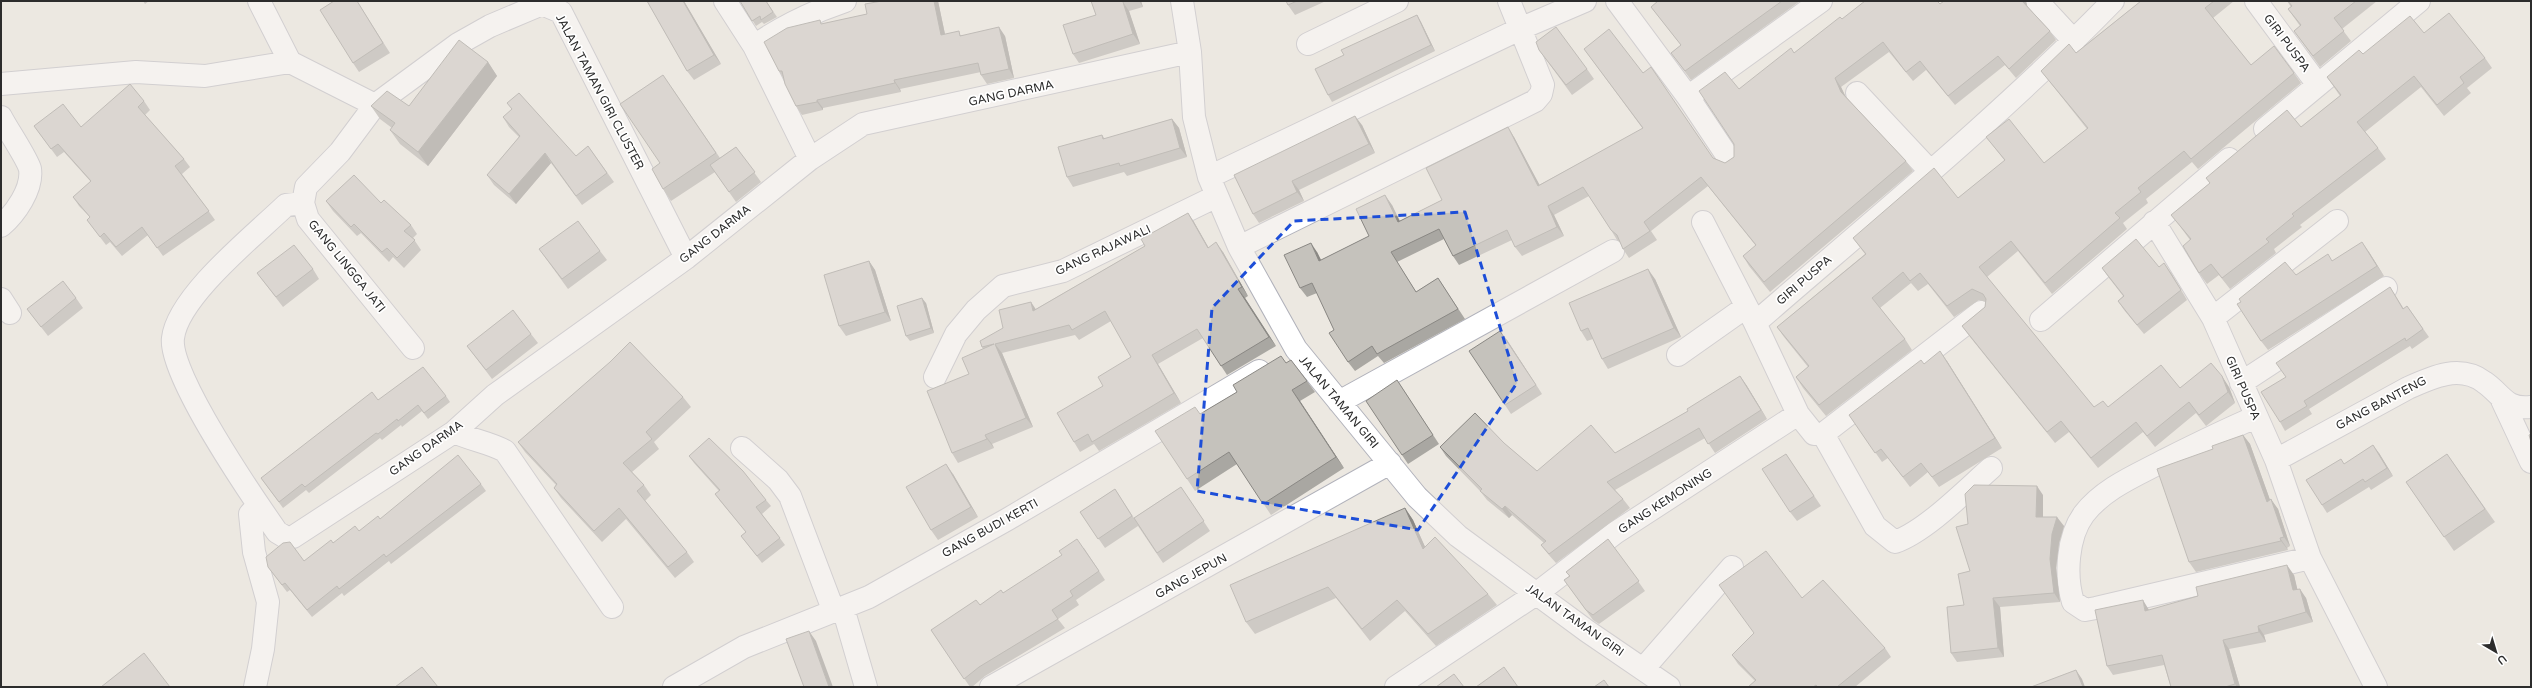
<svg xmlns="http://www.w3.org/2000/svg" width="2532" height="688" font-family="'Varela Round',sans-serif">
  <rect width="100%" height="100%" fill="#ece8e1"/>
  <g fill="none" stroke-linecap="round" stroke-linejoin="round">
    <g stroke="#b1b2bb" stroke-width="24">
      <path id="minor" d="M259 1 290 62
        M725 1 754 46 810 159
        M1182 1 1190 52 1194 117 1209 177 1239 247 1296 349 1417 497 1458 536 1587 631 1669 687
        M1617 1 1688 97 1730 160
        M2037 1 2074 41
        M2256 1 2318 85
        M1308 44 1397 1
        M754 46C783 26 812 12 845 1
        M1 84 136 72 205 76 290 62 375 105 458 44 490 26 542 4 561 12 686 258
        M1857 93 1930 171
        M1688 97 1821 1
        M375 105 340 152 306 187 303 203 308 219 413 348
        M1 117C7 129 27 158 30 169 33 189 15 214 1 226
        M2265 129 2419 1
        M1209 177 1522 28 1585 1
        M303 203 286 205C255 235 178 296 173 338 168 374 254 499 277 532L287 538 293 537 454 432 495 395 686 258 810 159 863 124 1190 52
        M1703 222 1755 323
        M2154 222 2213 318 2276 460 2310 558 2376 687
        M1239 247 1535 101 1541 94 1543 85 1509 1
        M1 299 10 313
        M1981 312 1823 434H1814L1798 414 1755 323C1876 218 2001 116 2113 1
        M2213 318 2337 221
        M2041 320 2229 159
        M1678 355 1746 307
        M935 377 956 334 976 310 1003 286 1063 271 1217 196
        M2241 383 2386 288
        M2502 400 2531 462
        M1339 402 1613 251
        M2256 417C2225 430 2195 445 2165 460 2137 475 2104 488 2084 514 2067 537 2065 576 2073 602L2085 610 2096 608 2310 558
        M454 432C471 440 488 442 505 451L612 607
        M1823 434 1875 526 1895 542C1926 531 1965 491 1991 468
        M742 448 778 480 790 496 834 612
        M2276 460 2408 388C2432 377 2460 364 2484 382 2502 394 2505 410 2531 407
        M843 608 866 687
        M1644 668 1732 567
        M255 687 263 649 268 602 254 552 250 514 258 505
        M674 687 744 647 869 597 1008 519 1259 371
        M991 687 1390 463
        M1396 687 1536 594 1615 533 1798 414"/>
    </g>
    <use href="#minor" stroke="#fff" stroke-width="22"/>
  </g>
  <path fill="#a9a7a2" d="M143 1H149L145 4Z
    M357 1 390 53 359 72 353 63Z
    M647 1H684L721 64 694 80 687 71Z
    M740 1H766L777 17 764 24 762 22 756 26Z
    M882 1H938L945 34 961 35 1005 36 1014 78 987 84 981 75V72L900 89 901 92 823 108V110L802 115 796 106 784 79 779 71 823 24 867 14Z
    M1091 1H1141L1143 7 1129 11 1140 44 1079 63 1073 54 1096 15Z
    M1286 1H1326L1295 15 1288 5Z
    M1658 1H1800L1691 80 1671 53 1681 45 1651 7Z
    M2141 1H2234L2213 18 2251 65 2294 73 2301 83 2198 169 2192 162 2146 199 2148 203 2123 223 2127 229 2052 294 2018 251 1987 277 2094 407H2108L2180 388 2229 387 2235 403 2206 426 2196 413 2155 447 2143 432 2098 468 2069 432 2055 443 1970 337 1962 326 1985 307 1986 302 1979 300 1954 317 1928 284 1918 291 1911 283 1880 308 1905 339 1912 350 1826 416 1803 388 1796 377 1808 367 1784 337 1777 327 1865 254 1853 238 1958 198 2005 161 1994 147 1986 137 2044 163 2087 129 2049 81 2041 71 2076 53Z
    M2287 1H2377L2342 29 2351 41 2320 67 2294 31 2300 26 2288 9 2291 7Z
    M1940 4 2027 6 2050 31 2056 40 2016 78 2005 65 1955 105 1926 70 1913 81 1889 52 1841 87 1846 97 1906 161 1913 171 1770 292 1749 266 1743 256 1756 246 1708 186 1651 231 1657 240 1629 258 1623 249 1620 242 1617 240 1611 230 1589 196 1554 215 1564 236 1522 256 1515 247 1512 240 1459 265 1453 256 1444 239 1397 262 1416 292 1438 278 1465 319 1384 363 1378 356 1355 371 1348 362 1334 330 1317 293 1307 297 1300 288 1317 252 1321 260 1369 236 1392 205 1400 221 1442 200 1514 137 1539 185 1643 129 1584 49 1643 73 1713 158 1725 163 1734 157 1739 89 1794 53 1842 19Z
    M1417 15 1421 22 1435 51 1332 102 1328 95 1344 55Z
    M2424 33 2485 58 2492 68 2467 88 2471 93 2444 116 2421 87 2365 132 2378 148 2386 159 2300 225 2302 227 2274 249 2276 253 2230 289 2219 275 2207 284 2199 273 2190 240 2179 225 2171 215 2210 183 2206 178 2301 127 2340 96 2327 77 2363 54Z
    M1539 50 1587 69 1594 79 1572 95Z
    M488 62 497 76 428 166 400 144 390 130 392 128 380 119 371 106H409Z
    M672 88 720 158 736 147 761 182 736 202 715 172 671 201 663 189 660 163Z
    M144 101 150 110 145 115 184 159 190 167 182 174 215 220 163 256 148 235 122 256 110 242 106 245 87 220 90 217 79 206 73 197 91 182 64 152 57 157 34 126 81 127Z
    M503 117 576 156 588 146 614 182 582 205 551 163 516 204 494 185 487 175 519 137 509 127Z
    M1172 119 1179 128 1187 157 1127 176 1124 172 1073 187 1067 177 1102 135 1105 139Z
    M1362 125 1375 153 1299 190 1304 201 1259 223 1253 214 1234 175Z
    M326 201 381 203 411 225 417 234 413 238 421 250 404 268 393 257 389 262 361 233 357 236 333 211Z
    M1188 213 1194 222 1208 247 1223 252 1248 296 1245 298 1276 346 1227 375 1203 338 1158 364 1181 403 1099 451 1094 444 1080 452 1074 442 1103 386 1131 357 1111 321 1079 340 1075 335 1002 353 1033 427 992 444 994 448 958 463 952 453 969 374 983 349 982 347 1036 309 1145 246Z
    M539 249 600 251 607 260 568 289Z
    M2369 252 2384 276 2268 350 2261 341 2241 302 2296 275 2332 261Z
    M869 261 875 270 891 321 846 336 839 326Z
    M2159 267 2171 273 2187 300 2144 334 2124 310 2118 301 2123 296 2109 278 2102 268Z
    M313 269 319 279 283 307 257 273Z
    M1655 279 1681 337 1608 369 1602 359 1593 339 1587 341 1581 331Z
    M2390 287 2404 309 2407 306 2429 337 2412 349 2410 346 2309 409 2312 414 2285 431 2280 422Z
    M76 298 83 308 48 336 27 309Z
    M926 303 934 333 910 341 906 336Z
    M531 334 538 343 492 379 467 346Z
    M1507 340 1542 394 1511 414 1505 405Z
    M1947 361 2002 448 1939 487 1928 472 1910 487 1888 458 1882 462 1849 415 1924 364Z
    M1286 363 1307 381 1315 392 1300 401 1344 468 1271 515 1237 464 1195 491 1187 479 1200 414Z
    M1740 376 1747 386 1767 419 1715 453 1705 438 1615 490 1623 499 1630 508 1556 563 1548 554 1541 545 1544 543 1512 515 1509 518 1487 500 1480 491 1446 456 1440 447 1504 443 1537 471 1615 453 1688 411Z
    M1397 380 1439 444 1408 464 1402 455Z
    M446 396 450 402 428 419 422 411 402 427 401 425 382 440 380 438 309 493 306 490 283 508 261 478 378 400Z
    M683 397 691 407 654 442 659 449 632 472 644 485 651 495 645 501 687 552 694 562 675 578 626 519 602 542 561 498 554 488 556 485 525 452 518 442Z
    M2243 435 2250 444 2270 500 2278 509 2290 546 2287 548 2288 550 2196 572 2189 562 2213 449Z
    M2379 453 2393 476 2371 490 2369 487 2327 513 2322 505 2345 464Z
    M1786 454 1821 506 1797 521 1790 512Z
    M2447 454 2495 522 2454 551 2406 482Z
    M689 456 766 500 771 506 762 514 785 545 762 563 741 536 746 532 720 501 715 494 719 491 694 463Z
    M953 474 978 517 938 540 931 530Z
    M481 484 486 491 391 564 389 561 344 596 342 593 312 617 290 590 287 592 268 567 304 561 333 543 359 531 380 519Z
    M1181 487 1210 531 1163 563 1138 526 1105 548 1080 512 1115 489 1134 518Z
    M2043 495V517L2064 526 2059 543 2056 568 2060 602 2000 607 2004 657 1957 662 1951 653 1964 605 1970 571 1968 524Z
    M1405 508 1413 520 1425 547 1488 594 1497 605 1436 646 1405 611 1370 641 1336 598 1255 634 1246 622Z
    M1608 539 1645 591 1599 624 1593 620 1564 580 1569 576 1566 572Z
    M1084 548 1105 580 1076 600 1079 605 1058 619 1065 628 985 676 972 687H970L931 630 1004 593Z
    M2294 575 2297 589 2306 598 2313 622 2264 635 2266 642 2229 649 2240 687H2171L2164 665 2113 675 2107 666 2149 610Z
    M1802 598 1885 648 1891 657 1855 687H1748L1755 681 1738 664 1732 655Z"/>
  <path fill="#8a8884" d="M683 1H684L721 64 714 55Z
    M934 1H938L947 44 941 35Z
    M1139 1H1141L1143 7Z
    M2022 1H2026L2028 9Z
    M1123 2 1129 11 1140 44 1133 34Z
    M1417 15 1421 22 1435 51 1431 45Z
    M999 27 1005 36 1014 78 1009 69Z
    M488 62 497 76 428 166 418 152Z
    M1835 78 1841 87 1848 102 1841 92Z
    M894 80 900 89 901 92 895 83Z
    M817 100 823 108V110L817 102Z
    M1355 116 1362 125 1375 153 1369 144Z
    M1172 119 1179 128 1187 157 1180 148Z
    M1508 127 1514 137 1545 195 1538 186Z
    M545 153 551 163 516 204 509 194Z
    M1292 181 1299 190 1304 201 1297 192Z
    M1385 195 1392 205 1404 231 1398 222Z
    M1548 206 1554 215 1564 236 1557 227Z
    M1188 213 1194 222 1214 257 1208 248Z
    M1216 242 1223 252 1248 296 1242 287Z
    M2362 242 2369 252 2384 276 2377 266Z
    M1311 243 1317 252 1326 270 1319 261Z
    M1391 252 1397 262 1422 302 1416 292Z
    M869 261 875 270 891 321 885 312Z
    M2164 263 2171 273 2187 300 2181 290Z
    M1648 269 1655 279 1681 337 1674 328Z
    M1238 289 1245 298 1276 346 1269 337Z
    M922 298 926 303 934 333 931 328Z
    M1031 302 1037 311H1033Z
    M1500 331 1507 340 1542 394Z
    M995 344 1002 353 1033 427 1026 418Z
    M1940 351 1947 361 2002 448 1995 438Z
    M1152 355 1158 364 1181 403 1174 393Z
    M1740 376 1747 386 1767 419 1761 410Z
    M2222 376 2229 387 2235 403 2228 392Z
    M1292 390 1300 401 1344 468 1336 457Z
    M985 435 992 444 994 448 987 439Z
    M2243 435 2250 444 2274 511 2267 502Z
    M2373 445 2379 453 2393 476 2387 468Z
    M946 464 953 474 978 517 971 507Z
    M2037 486 2043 495V526L2036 517Z
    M2271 499 2278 509 2290 546 2284 537Z
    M1505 506 1512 515 1509 518 1502 509Z
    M1405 508 1413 520 1431 560 1423 549Z
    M2057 517 2064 526 2059 543 2056 568 2060 602 2054 593 2050 559 2052 534Z
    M2280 538 2287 548 2288 550 2281 541Z
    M2287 565 2294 575 2300 600 2293 590Z
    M2300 589 2306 598 2313 622 2306 612Z
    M1993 598 2000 607 2004 657 1998 648Z
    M2143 600 2149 610 2145 611Z
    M2258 626 2264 635 2266 642 2259 632Z
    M809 631 816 641 833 687H829Z
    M2223 640 2229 649 2240 687H2237L2235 684Z
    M2076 670 2082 679 2085 687H2083Z"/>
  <path fill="#c5c2bc" stroke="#8a8884" d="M334 1H357L383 43 353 63 320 10Z
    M647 1H683L714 55 687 71Z
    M740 1H766L773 12 761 20 760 16 752 21Z
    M882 1H934L941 35 959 31 960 36 999 27 1009 69 981 75 978 63 894 80 895 83 817 100V102L796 106 785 84 782 71H779L764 42 787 28 820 20 821 24 867 14 865 4Z
    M1091 1H1124L1123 2 1133 34 1073 54 1063 25 1096 15Z
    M1286 1H1297L1288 5Z
    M1658 1H1782L1685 71 1671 53 1681 45 1651 7Z
    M1865 1H1937L1940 4 1944 1H2022L2050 31 2009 69 1998 56 1948 96 1920 61 1906 72 1883 42 1835 78 1841 92 1906 161 1764 282 1743 256 1756 245 1701 177 1644 222 1650 231 1623 249 1617 235 1611 230 1583 187 1548 206 1557 227 1515 247 1507 230 1453 256 1439 229 1391 252 1416 292 1438 278 1458 309 1377 354 1372 346 1348 362 1329 333 1334 330 1312 283 1300 288 1284 255 1311 243 1319 261 1369 236 1356 209 1385 195 1398 222 1442 200 1426 168 1508 127 1538 186 1643 128 1584 49 1609 29 1643 73 1651 67 1713 158 1725 163 1734 157V144L1699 91 1725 72 1739 89 1791 48 1794 53 1840 17 1842 19Z
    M2141 1H2214L2205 8 2251 65 2274 46 2294 73 2191 159 2184 151 2138 188 2141 192 2115 213 2120 218 2045 283 2011 241 1979 267 2094 407 2103 401 2108 407 2161 365 2180 388 2211 363 2222 376 2228 392 2199 415 2189 402 2147 436 2136 422 2091 458 2061 421 2047 432 1962 326 1985 307 1986 299 1983 294 1972 289 1947 306 1920 273 1910 281 1903 272 1872 298 1905 339 1819 405 1796 377 1809 366 1777 327 1866 254 1853 238 1934 168 1958 198 2005 160 1986 137 2009 119 2044 163 2088 128 2041 71 2069 44 2076 53Z
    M2288 1H2356L2334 18 2344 31 2313 56 2294 31 2301 25 2288 9 2292 6Z
    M2449 13 2485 58 2460 77 2464 83 2437 105 2414 76 2357 122 2378 148 2292 214 2294 216 2266 239 2269 242 2222 278 2211 264 2199 273 2183 246 2191 239 2171 215 2210 183 2206 178 2287 110 2301 127 2341 95 2327 77 2359 50 2363 54 2410 16 2424 33Z
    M1417 15 1431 45 1328 95 1315 69 1344 55 1341 50Z
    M1556 27 1587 69 1566 85 1539 50 1536 42Z
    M459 40 488 62 418 152 390 130 395 123 371 106 387 91 409 106Z
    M663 75 716 153 663 189 652 169 660 163 620 104Z
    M130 84 144 101 138 107 184 159 175 166 209 211 157 248 142 227 116 247 104 233 100 237 87 220 90 217 73 197 91 181 58 144 51 149 34 126 63 104 81 127Z
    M519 93 576 156 588 146 607 173 576 196 545 153 509 194 487 175 520 136 503 117 512 109 507 103Z
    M1355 116 1369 144 1292 181 1297 192 1253 214 1234 175Z
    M1172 119 1180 148 1120 166 1119 163 1067 177 1058 147 1102 135 1103 139Z
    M736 147 755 172 729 192 710 165Z
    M354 175 381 203 384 200 411 225 404 231 415 240 397 258 387 248 382 252 354 224 351 227 326 201Z
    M1188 213 1208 248 1216 242 1242 287 1238 289 1269 337 1221 366 1197 329 1152 355 1174 393 1092 442 1088 434 1074 442 1057 413 1103 386 1098 377 1131 357 1105 311 1072 330 1069 325 995 344 1026 418 985 435 987 439 952 453 927 391 969 374 962 358 994 344 982 347 980 341 1003 328 999 310 1031 302 1033 311 1145 246 1141 239Z
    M578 221 600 251 562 279 539 249Z
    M2136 239 2159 267 2164 263 2181 290 2137 325 2118 301 2124 296 2102 268Z
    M2362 242 2377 266 2261 341 2237 304 2241 302 2239 299 2285 262 2296 275 2328 254 2332 261Z
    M294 245 313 269 276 297 257 273Z
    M869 261 885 312 839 326 824 275Z
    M1648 269 1674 328 1602 359 1588 328 1581 331 1569 303Z
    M63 281 76 298 41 327 27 309Z
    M2390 287 2403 309 2407 306 2423 329 2406 341 2405 338 2304 401 2307 406 2280 422 2261 392 2286 377 2276 363Z
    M922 298 931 328 906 336 897 306Z
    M513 310 531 334 486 370 467 346Z
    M1500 331 1536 385 1505 405 1469 351Z
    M630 342 683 397 646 432 652 439 623 463 644 485 637 491 687 552 668 567 619 508 594 531 554 488 557 484 518 442 610 362Z
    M1940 351 1995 438 1932 477 1921 463 1903 477 1881 449 1875 453 1849 415 1921 360 1924 364Z
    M1281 356 1286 363 1291 360 1307 381 1292 390 1336 457 1263 504 1229 452 1187 479 1155 431 1195 407 1200 414 1237 392 1233 385Z
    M423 367 446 396 424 413 418 405 398 421 397 419 378 434 376 433 305 487 302 484 279 502 261 478 372 392 378 400Z
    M1740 376 1761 410 1708 444 1699 428 1607 482 1623 499 1549 554 1541 545 1546 541 1505 506 1502 509 1480 491 1482 489 1440 447 1475 413 1504 443 1537 471 1591 425 1615 453 1688 411 1687 409Z
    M1397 380 1433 435 1402 455 1366 401Z
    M2531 434V442L2529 435Z
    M2243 435 2267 502 2271 499 2284 537 2280 538 2281 541 2189 562 2157 469 2213 449 2212 446Z
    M709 438 743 471 766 500 756 507 780 538 757 556 741 536 746 532 715 494 720 490 689 456Z
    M2373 445 2387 468 2365 482 2363 479 2322 505 2306 480 2341 459 2344 464Z
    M1786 454 1814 496 1790 512 1762 469Z
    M2447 454 2485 509 2444 537 2406 482Z
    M458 455 481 484 386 557 384 554 339 589 337 586 307 610 285 583 282 585 268 567 266 557 283 543 290 542 304 561 331 540 333 543 355 526 359 531 378 516 380 519Z
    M946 464 971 507 931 530 906 487Z
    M1974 485 2037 486 2036 517H2057L2052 534 2050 559 2054 593 1993 598 1998 648 1951 653 1947 607 1964 605 1958 574 1970 571 1956 527 1968 524 1965 494Z
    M1181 487 1204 521 1157 553 1134 518Z
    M1115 489 1132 516 1098 539 1080 512Z
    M1405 508 1423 549 1435 537 1488 594 1428 634 1397 600 1362 629 1328 587 1246 622 1230 585Z
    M1077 539 1099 571 1070 591 1073 596 1052 610 1058 619 979 667 964 679 931 630 976 600 980 605 1001 590 1003 593 1062 555 1059 551Z
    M1608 539 1639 581 1593 615 1586 610 1564 580 1570 576 1566 572Z
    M1766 551 1802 598 1823 580 1885 648 1837 687H1818L1816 685 1813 687H1748L1756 680 1732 655 1754 633 1719 585Z
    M2287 565 2293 590 2300 589 2306 612 2258 626 2259 632 2223 640 2235 684 2225 687H2171L2162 655 2107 666 2095 610 2143 600 2145 611 2198 596 2196 587Z
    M809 631 829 687H804L786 639Z
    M144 653 170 687H101Z
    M422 667 438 687H395Z
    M1504 667 1518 687H1476Z
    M2076 670 2083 687H2031Z
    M1454 674 1464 687H1436Z
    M1604 680 1609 687H1594Z"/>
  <path d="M0 0H2532V688H0ZM1465 212 1517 383 1418 530 1197 491 1212 308 1294 221Z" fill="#ece8e1" fill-opacity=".55" fill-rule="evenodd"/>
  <path fill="none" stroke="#1d4ed8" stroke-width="3" stroke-dasharray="8 5" stroke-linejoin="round" d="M1465 212 1517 383 1418 530 1197 491 1212 308 1294 221Z"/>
  <g text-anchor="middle" stroke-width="3.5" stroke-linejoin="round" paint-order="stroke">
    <g font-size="12" fill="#2c2c2c" stroke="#fff">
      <text transform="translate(2287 43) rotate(53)" y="4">GIRI PUSPA</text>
      <text transform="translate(600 92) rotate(62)" y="4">JALAN TAMAN GIRI CLUSTER</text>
      <text transform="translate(1011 93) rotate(-12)" y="4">GANG DARMA</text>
      <text transform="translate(715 234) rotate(-38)" y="4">GANG DARMA</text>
      <text transform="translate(1103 250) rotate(-25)" y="4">GANG RAJAWALI</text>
      <text transform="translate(347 266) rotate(51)" y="4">GANG LINGGA JATI</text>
      <text transform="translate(1804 280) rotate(-41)" y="4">GIRI PUSPA</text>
      <text transform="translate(2243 388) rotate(66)" y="4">GIRI PUSPA</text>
      <text transform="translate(1339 402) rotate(50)" y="4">JALAN TAMAN GIRI</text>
      <text transform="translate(2381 403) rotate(-28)" y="4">GANG BANTENG</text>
      <text transform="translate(426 448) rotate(-35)" y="4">GANG DARMA</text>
      <text transform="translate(1665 501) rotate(-33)" y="4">GANG KEMONING</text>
      <text transform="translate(990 528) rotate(-29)" y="4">GANG BUDI KERTI</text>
      <text transform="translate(1191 576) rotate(-29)" y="4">GANG JEPUN</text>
      <text transform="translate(1575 620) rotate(35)" y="4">JALAN TAMAN GIRI</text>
    </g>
  </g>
  <rect width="2532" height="688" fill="none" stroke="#2c2c2c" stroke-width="4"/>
  <g transform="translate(2496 652) rotate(142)" stroke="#ffffff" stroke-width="3" paint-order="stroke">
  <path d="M0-3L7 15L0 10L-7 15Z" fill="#2c2c2c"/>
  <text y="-6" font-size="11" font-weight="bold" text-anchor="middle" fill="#2c2c2c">U</text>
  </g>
</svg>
